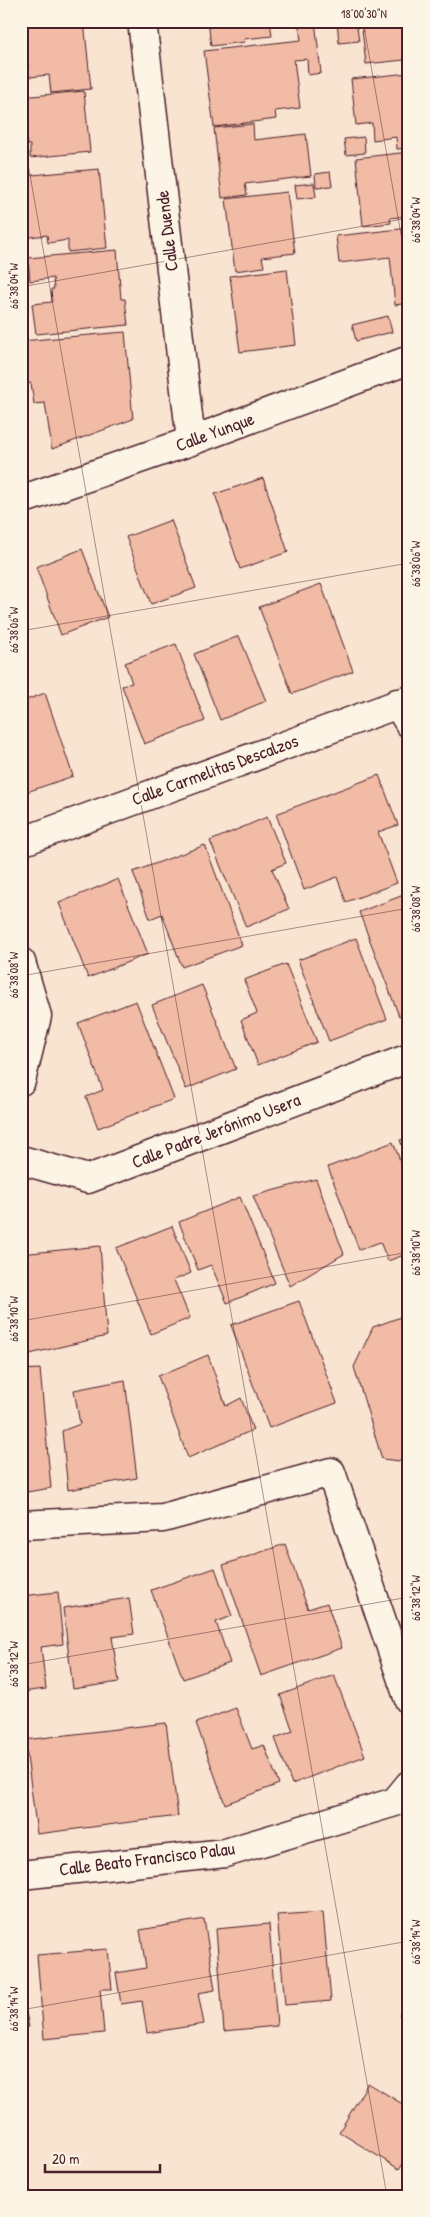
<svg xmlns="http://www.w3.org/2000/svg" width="430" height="2217" font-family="'Patrick Hand',sans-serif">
  <rect width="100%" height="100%" fill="#f9e4d2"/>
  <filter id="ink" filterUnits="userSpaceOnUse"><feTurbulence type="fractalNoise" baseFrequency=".02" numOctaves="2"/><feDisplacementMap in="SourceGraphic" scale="10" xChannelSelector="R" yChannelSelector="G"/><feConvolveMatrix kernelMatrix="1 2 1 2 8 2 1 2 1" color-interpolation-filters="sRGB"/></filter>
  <g filter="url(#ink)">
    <path fill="#f1bba5" stroke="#4a1f2b" d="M21 21H84L91 89 51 93 49 75 29 77 28 64H25L24 29H21Z
      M208 21H270L272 36 244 39 245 42 211 46Z
      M298 21H315L321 73 308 75 307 59 294 60 300 108 275 111 276 119 214 127 204 51 301 40Z
      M337 21H356L359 41 339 43Z
      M361 21H409V72H406L404 60 366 64Z
      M409 73V148L397 149 396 137 373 140 372 123 356 125 351 79Z
      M84 91 90 152 30 158V145H27L26 131 28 130 22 97Z
      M253 124 254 140 306 134 311 176 245 184 247 195 222 198 214 128Z
      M364 137 365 153 346 155 344 139Z
      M409 152V216L390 218 391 223 363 226 356 158Z
      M99 169 107 248 68 252V240L48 243 47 235 21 238V176Z
      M330 172 332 186 316 187 315 174Z
      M314 183 316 197 297 199 295 185Z
      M287 192 295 253 262 257 264 267 235 271 226 199Z
      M409 228V303L395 305 390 257 339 263 336 236Z
      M117 250 121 299H125L128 325 36 334 32 304 52 302 51 289H54L53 278 30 281 28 258Z
      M287 269 296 345 240 352 230 276Z
      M388 316 392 332 356 341 352 325Z
      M125 332 133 419 52 449 45 403 34 404 31 383 22 384 21 341Z
      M263 478 288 552 240 569 215 494Z
      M171 520 196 588 151 604 126 537Z
      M82 549 108 617 61 635 36 567Z
      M321 584 353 671 292 694 259 607Z
      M239 636 266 701 220 720 194 654Z
      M176 644 205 721 144 744 122 686 132 683 125 663Z
      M45 693 73 776 21 794V702Z
      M379 775 398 825 378 832 397 883 346 902 337 877 304 890 276 814Z
      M267 817 286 863 272 869 289 909 246 927 210 841Z
      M205 845 242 945 182 967 162 914 150 919 133 872Z
      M118 879 148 954 88 978 59 903Z
      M409 893V1012L399 1016 359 912Z
      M356 938 387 1019 329 1041 298 960Z
      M286 964 317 1042 258 1065 241 1020 257 1013 244 980Z
      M202 985 236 1069 186 1089 152 1005Z
      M136 1001 174 1099 98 1128 86 1097 103 1090 78 1023Z
      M409 1137V1163L400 1140Z
      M393 1142 409 1184V1253L388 1261 380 1242 359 1250 328 1167Z
      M316 1179 344 1254 290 1286 253 1196Z
      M240 1197 275 1283 227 1303 211 1265 198 1270 179 1222Z
      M172 1226 191 1273 174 1280 190 1318 151 1334 116 1248Z
      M100 1246 107 1336 21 1356V1254Z
      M299 1301 337 1403 269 1428 231 1325Z
      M409 1314V1462L382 1459 354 1367 373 1327Z
      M208 1355 226 1406 241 1398 253 1430 188 1458 158 1376Z
      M40 1369 51 1488 21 1493V1370Z
      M125 1380 137 1478 68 1490 62 1431 80 1424 74 1390Z
      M285 1544 308 1609 327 1603 342 1648 261 1676 223 1565Z
      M215 1568 232 1616 216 1622 230 1663 183 1679 151 1590Z
      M58 1592 63 1644 41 1647 46 1689 21 1692V1596Z
      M129 1598 134 1634 112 1637 119 1682 73 1689 63 1608Z
      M334 1675 365 1756 292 1784 275 1738 293 1731 280 1695Z
      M236 1708 252 1749 264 1745 279 1784 225 1804 196 1723Z
      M166 1723 178 1816 37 1834 25 1740Z
      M323 1912 331 2001 285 2005 277 1915Z
      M204 1919 215 1990 198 1993 204 2024 147 2033 142 2001 121 2004 116 1973 146 1968 140 1930Z
      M269 1924 277 2026 224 2031 216 1929Z
      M108 1949 112 1989H100L104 2033 44 2039 37 1955Z
      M21 1989 29 2027 21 2028Z
      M409 2006V2025L399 2014Z
      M368 2083 409 2108V2154L399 2169 339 2132Z"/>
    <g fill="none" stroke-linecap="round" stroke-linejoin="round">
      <g stroke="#4a1f2b" stroke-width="31">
        <path id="street" d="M142 21 191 441
          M21 500 191 441 409 360
          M397 703 409 723
          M21 842 409 700
          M21 962 37 1016 21 1081
          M21 1160 88 1179 409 1058
          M21 1525 163 1518 331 1472 409 1700
          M21 1875 225 1853 395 1802 409 1785"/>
      </g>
      <use href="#street" stroke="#fcf5e5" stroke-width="28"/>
    </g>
  </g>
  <path fill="none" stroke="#4a1f2b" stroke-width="1" stroke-opacity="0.45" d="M363 21 409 279M21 124 387 2196M21 287 409 218M21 631 409 563M21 976 409 908M21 1321 409 1252M21 1665 409 1597M21 2010 409 1941M21 2166 26 2196"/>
  <g text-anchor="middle" stroke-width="4.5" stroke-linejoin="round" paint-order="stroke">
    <g font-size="18" fill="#4a1f2b" stroke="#fcf5e5">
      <text transform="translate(167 231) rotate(-97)" y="6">Calle Duende</text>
      <text transform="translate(215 432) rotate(-20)" y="6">Calle Yunque</text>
      <text transform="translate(215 770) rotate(-20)" y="6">Calle Carmelitas Descalzos</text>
      <text transform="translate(216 1131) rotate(-21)" y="6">Calle Padre Jerónimo Usera</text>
      <text transform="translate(147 1859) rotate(-7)" y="6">Calle Beato Francisco Palau</text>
    </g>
  </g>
  <rect width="430" height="2217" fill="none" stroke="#fcf5e5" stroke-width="55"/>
  <path d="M45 2164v8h115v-8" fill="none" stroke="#4a1f2b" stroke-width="2.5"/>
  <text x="52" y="2164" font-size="15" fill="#4a1f2b" stroke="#fcf5e5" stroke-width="4" paint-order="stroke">20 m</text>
  <rect x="28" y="28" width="374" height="2162" fill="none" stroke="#4a1f2b" stroke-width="2"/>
  <g font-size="12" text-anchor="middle" fill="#4a1f2b">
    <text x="364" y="18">18°00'30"N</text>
    <text transform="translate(416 220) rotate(-90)" y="4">66°38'04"W</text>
    <text transform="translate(14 286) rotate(-90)" y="4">66°38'04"W</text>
    <text transform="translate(416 564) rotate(-90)" y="4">66°38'06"W</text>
    <text transform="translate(14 630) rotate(-90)" y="4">66°38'06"W</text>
    <text transform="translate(416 909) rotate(-90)" y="4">66°38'08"W</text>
    <text transform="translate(14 975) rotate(-90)" y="4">66°38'08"W</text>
    <text transform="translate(416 1253) rotate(-90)" y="4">66°38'10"W</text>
    <text transform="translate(14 1319) rotate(-90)" y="4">66°38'10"W</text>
    <text transform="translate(416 1598) rotate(-90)" y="4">66°38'12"W</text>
    <text transform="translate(14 1664) rotate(-90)" y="4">66°38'12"W</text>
    <text transform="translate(416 1942) rotate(-90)" y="4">66°38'14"W</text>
    <text transform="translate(14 2009) rotate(-90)" y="4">66°38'14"W</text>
  </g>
</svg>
